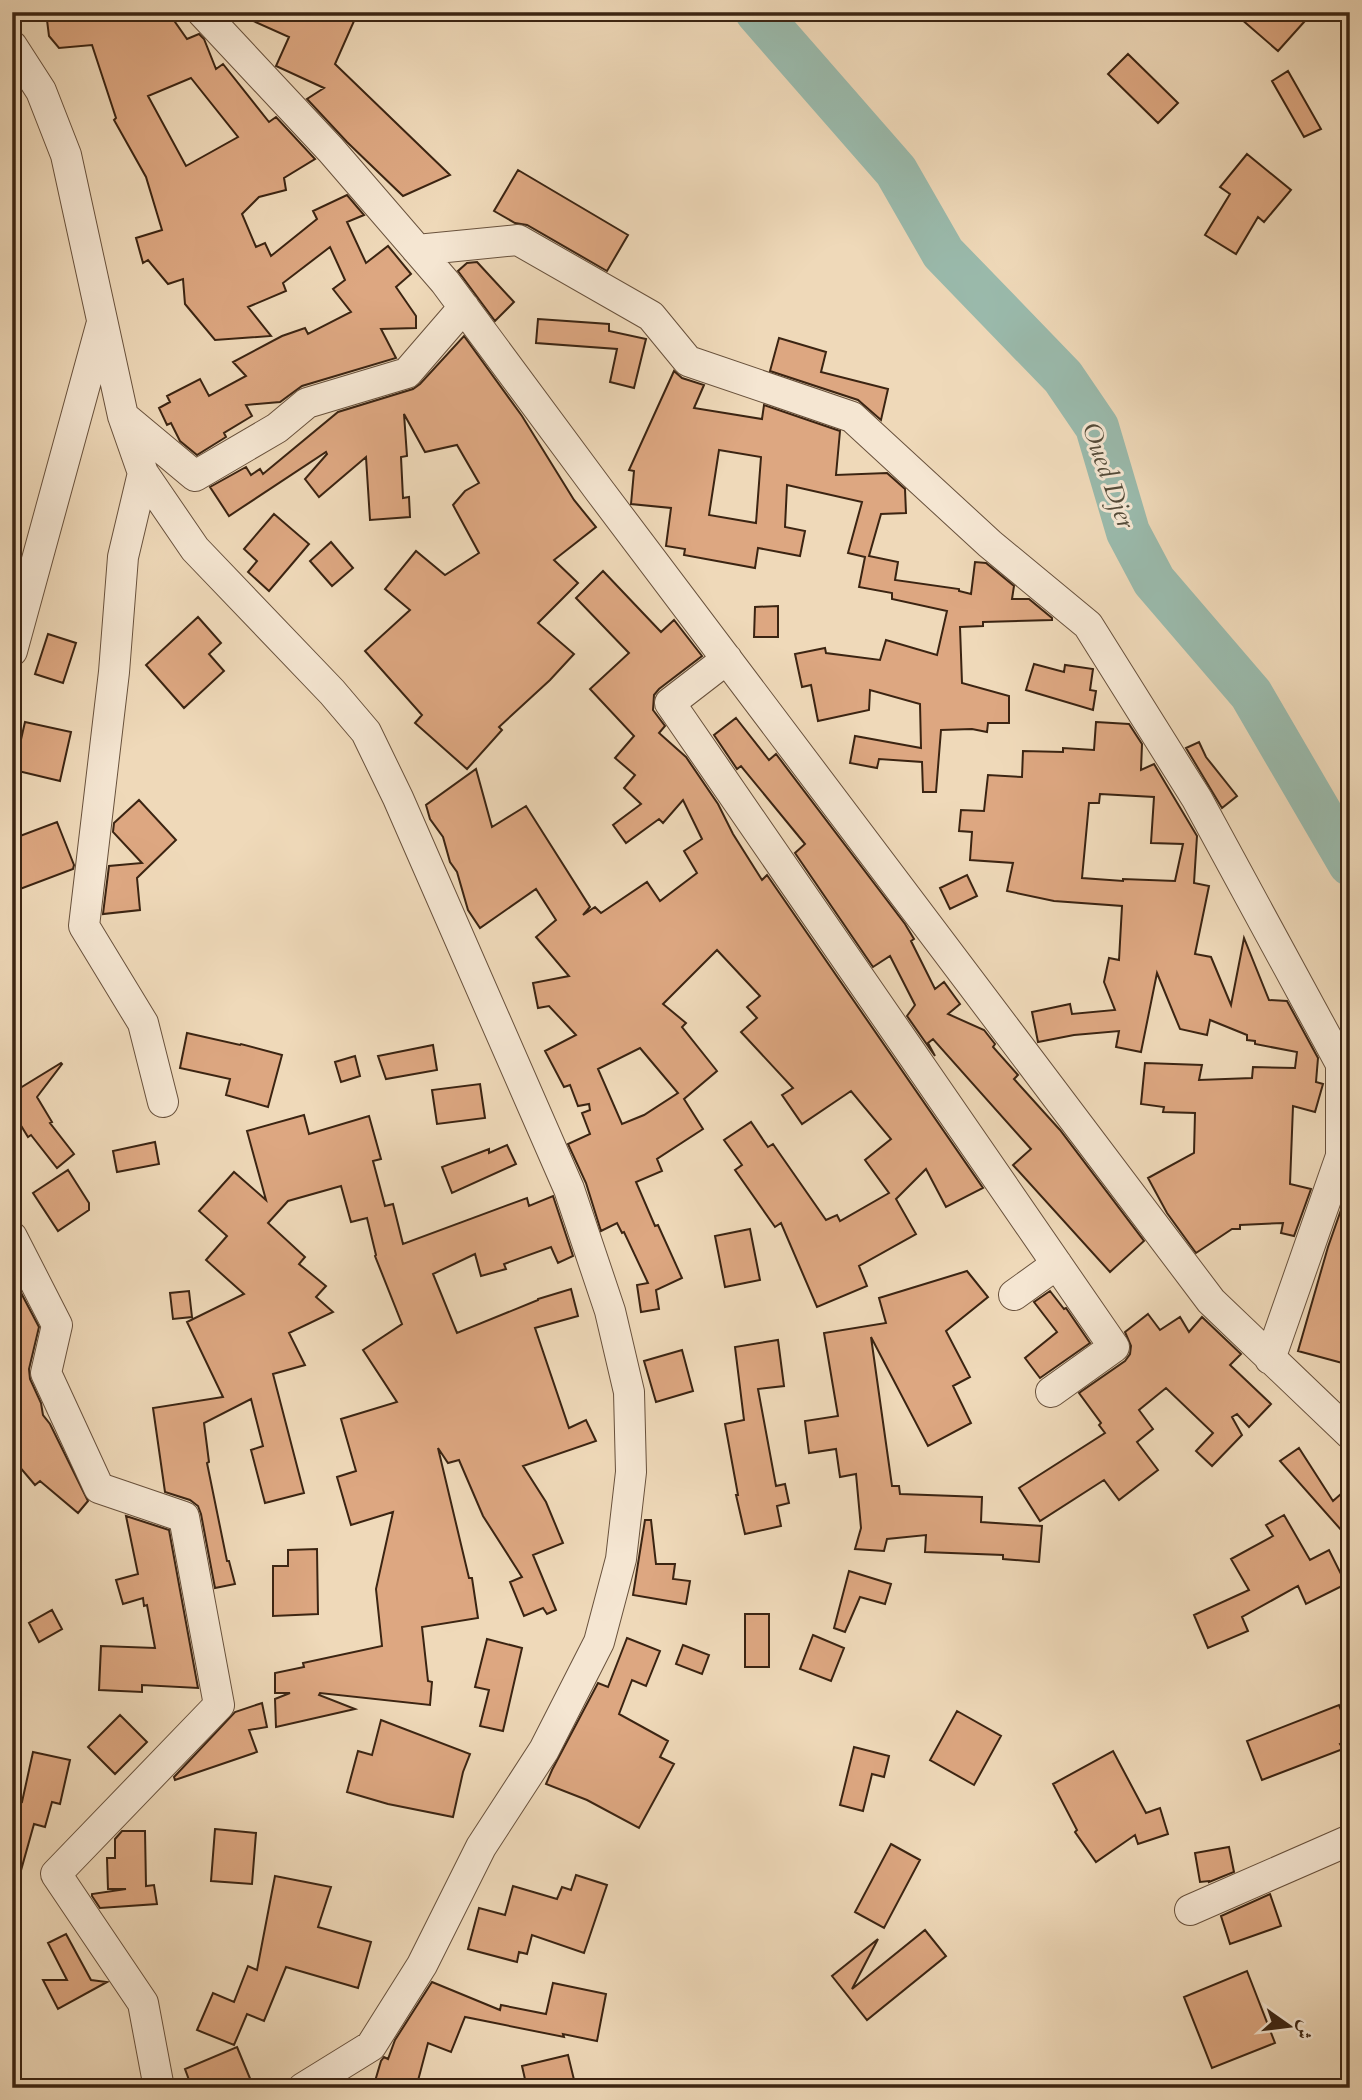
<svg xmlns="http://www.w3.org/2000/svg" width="1362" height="2100" font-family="Cardo,Amiri,serif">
  <rect width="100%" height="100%" fill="#efd9b9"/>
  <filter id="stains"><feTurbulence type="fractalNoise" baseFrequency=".00286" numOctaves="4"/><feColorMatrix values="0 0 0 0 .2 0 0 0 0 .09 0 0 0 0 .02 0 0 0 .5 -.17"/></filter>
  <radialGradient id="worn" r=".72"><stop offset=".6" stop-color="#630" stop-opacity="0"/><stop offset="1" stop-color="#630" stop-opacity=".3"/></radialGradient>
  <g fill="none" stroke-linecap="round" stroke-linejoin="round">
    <path stroke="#9abaac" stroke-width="44" d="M757 12 896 171 943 253 1063 377 1097 427 1128 532 1154 581 1251 694 1350 864"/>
  </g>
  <path fill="#dda781" stroke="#3b2412" stroke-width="2" fill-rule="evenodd" d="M46 12H168L187 39 199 34 204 39 216 69 223 64 269 122 276 117 315 159 284 178 286 190 259 197 242 214 256 247 265 243 271 256 317 219 313 211 347 195 364 215 347 222 366 263 388 246 411 274 396 287 416 316V328L381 329 396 358 302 386 280 402 246 405 252 416 224 433 226 437 197 455 180 441 171 423 167 425 159 408 170 402 167 396 200 379 209 396 246 376 233 362 282 336 305 328 308 334 351 312 333 289 345 280 330 247 283 283 286 291 248 307 271 336 215 340 185 304 183 279 168 284 148 260 143 263 136 238 162 230 146 177 114 120 116 118 92 45 59 48 49 36ZM191 78 238 137 186 166 148 96Z
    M233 12H358L335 64 450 175 403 196 347 142 307 99 324 88 276 66 289 37Z
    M1233 12H1292L1304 22 1278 51Z
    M1128 54 1178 103 1158 123 1108 74Z
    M1288 71 1321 129 1304 137 1272 81Z
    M1247 154 1291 190 1264 222 1258 217 1236 254 1205 235 1230 194 1220 187Z
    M518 170 628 235 607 271 527 225 515 223 494 211Z
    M477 262 514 302 495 321 458 271 467 263Z
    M538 319 609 324V331L646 339 634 388 610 382 617 349 536 343Z
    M464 336 522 416 574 500 596 527 554 560 578 583 538 623 574 654 550 680 499 727 502 730 467 769 415 723 422 715 365 651 410 610 385 589 416 551 445 575 479 553 453 505 465 491 479 483 457 445 425 452 404 414 407 456 401 457 403 498 409 497 410 517 370 520 366 457 319 497 305 479 327 454 326 452 229 516 210 487 246 467 251 475 260 469 263 474 338 412 413 389 420 384Z
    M779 338 826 352 821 372 888 389 881 420 858 400 770 371Z
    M674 371 682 378 704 385 694 408 762 419 764 405 840 431 836 475 887 473 905 489 906 513 881 514 869 556 898 562 895 580 959 589V591L971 594 975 562 986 563 1014 586 1012 599H1029L1052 618V620L983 622V626L960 627 962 683 1009 696V723H988L987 732 972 729 941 730 936 792H923L922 762 879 759 877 768 850 763 855 736 921 748 920 704 870 690 869 710 818 721 811 685 802 687 795 654 825 648 826 653 880 660 886 640 937 655 947 611 892 599V593L859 587 865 557 848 553 862 502 787 485 785 527 805 531 800 556 758 548 755 568 684 555 685 549 666 546 671 508 631 504 634 471 629 470ZM719 450 761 457 756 523 709 515Z
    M274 514 309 544 269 591 248 572 257 561 244 549Z
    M331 542 353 568 332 586 310 561Z
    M603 571 661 632 674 620 702 656 659 689 654 695 653 710 665 726 659 733 686 757 718 804 733 834 762 880 767 875 983 1188 946 1207 926 1169 896 1199 916 1234 859 1266 867 1286 817 1307 781 1223 775 1227 735 1170 742 1165 724 1140 751 1122 768 1147 773 1144 826 1220 837 1215 840 1221 889 1193 865 1160 891 1139 851 1091 802 1124 782 1095 793 1088 741 1032 757 1018 747 1007 760 996 717 950 663 1004 686 1023 682 1027 717 1071 684 1099 703 1129 657 1159 662 1171 636 1182 655 1226 658 1225 682 1278 656 1290 659 1309 641 1312 637 1285 648 1283 624 1232 622 1233 617 1223 601 1231 586 1183 568 1144 590 1134 582 1113 590 1110 589 1104 578 1106 570 1085 564 1087 545 1051 576 1035 549 1006 538 1008 533 983 569 976 536 937 556 920 536 889 480 928 468 910 457 872 450 862 443 837 430 819 426 805 476 769 492 827 526 806 590 907 583 915 595 907 601 913 647 882 660 901 697 873 684 851 702 839 683 800 663 823 659 819 626 843 613 825 641 804 624 788 635 775 615 758 634 736 590 689 629 653 576 598ZM640 1048 678 1093 644 1115 622 1124 598 1069Z
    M778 606V637H754L755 607Z
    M198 617 221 643 209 654 224 671 184 708 146 665Z
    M48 634 76 643 63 683 35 674Z
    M1034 664 1064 672 1065 665 1093 669 1090 690 1096 691 1093 710 1026 690Z
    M736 718 769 760 776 754 905 924 914 939 911 941 935 989 944 982 960 1004 948 1014 984 1030 995 1044 993 1047 1018 1075 1014 1079 1060 1130 1144 1241 1110 1272 1013 1165 1031 1149 933 1039 928 1043 935 1056 907 1016 915 1005 890 956 873 967 795 853 805 844 741 766 737 769 714 735Z
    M25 722 71 732 60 781 14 770Z
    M1096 722 1129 724 1142 744 1141 770 1154 764 1197 836 1194 883 1209 886 1195 954 1211 957 1231 1005 1244 938 1269 1000 1287 1001 1318 1058 1316 1082 1323 1084 1315 1112 1293 1106 1290 1184 1311 1189 1294 1236 1281 1233 1283 1223 1240 1225V1229H1232L1196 1253 1167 1213 1148 1178 1194 1153 1195 1113 1163 1112 1164 1107 1141 1104 1145 1063 1202 1065 1199 1080 1252 1078 1253 1067 1295 1068 1297 1052 1255 1044V1041L1247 1040V1035L1210 1020 1207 1035 1180 1029 1157 973 1141 1052 1116 1047 1119 1031 1074 1035 1038 1042 1032 1012 1070 1004 1072 1014 1115 1010 1104 982 1109 958 1119 960 1122 906 1054 901 1007 891 1013 863 970 860 972 832 959 831 961 810 984 811 988 775 1022 777 1023 751 1063 752V748L1094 750ZM1100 794 1154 797 1151 843 1183 844 1175 881 1123 879V881L1082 878 1089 803H1099Z
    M1199 742 1206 757 1237 796 1222 808 1186 748Z
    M139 800 176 840 137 878 140 910 103 914 109 866 142 863 113 832 114 823Z
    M57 822 74 865 73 869 12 892V839Z
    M967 875 977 896 950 909 940 888Z
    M187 1033 240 1045 241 1044 282 1055 268 1107 226 1095 230 1079 180 1068Z
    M433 1045 437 1070 386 1079 378 1056Z
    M355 1056 360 1076 341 1082 335 1062Z
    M61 1063 62 1064 37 1097 52 1122 50 1123 74 1154 57 1168 31 1135 28 1137 12 1111V1093Z
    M480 1084 485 1118 437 1124 432 1090Z
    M304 1115 309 1134 369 1116 381 1159 373 1161 385 1206 393 1204 403 1244 527 1198 529 1206 553 1196 573 1256 558 1263 551 1247 504 1264 506 1269 481 1276 475 1254 433 1274 457 1333 538 1300V1299L571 1289 578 1316 535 1328 569 1428 586 1420 596 1441 523 1466 546 1502 563 1543 533 1555 556 1610 547 1614 543 1608 524 1616 510 1582 522 1577 483 1516 459 1460 448 1463 438 1448 469 1578H472L478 1618 422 1627 428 1681 432 1682 430 1705 320 1693 319 1695 355 1709 276 1727 275 1699 290 1693H275V1673L304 1667 303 1663 382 1646 376 1589 393 1512 351 1525 337 1477 356 1471 341 1419 397 1402 363 1350 402 1324 375 1256 376 1255 367 1218 351 1222 341 1186 288 1201 268 1223 305 1257 299 1264 326 1286 316 1297 333 1312 289 1333 305 1365 273 1374 304 1493 265 1503 251 1450 263 1446 251 1399 204 1423 209 1462 207 1463 227 1561H229L235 1584 215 1588 201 1514 198 1506 190 1500 165 1492 153 1408 223 1397 187 1322 244 1294 206 1260 227 1236 199 1211 234 1172 266 1200 247 1131Z
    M155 1142 159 1164 117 1172 113 1151Z
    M507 1145 516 1164 452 1193 442 1167 489 1149V1153Z
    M68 1170 89 1203V1210L58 1231 33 1193Z
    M1348 1190H1350V1351L1346 1364 1298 1351 1328 1247Z
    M750 1229 760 1280 725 1287 715 1236Z
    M967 1271 988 1297 946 1331 970 1377 953 1386 971 1423 928 1446 871 1337 892 1486H899L900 1494 982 1497 981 1522 1042 1526 1039 1562 1003 1559V1555L925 1552 926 1535 887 1539 884 1551 855 1549 861 1528 856 1474 840 1477 836 1449 809 1453 805 1421 838 1416 824 1333 886 1323 879 1298Z
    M19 1289 39 1327 29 1369 30 1379 41 1403 43 1415 50 1424 88 1501 78 1513 40 1481 35 1485 12 1458V1383L18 1382 12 1360V1293Z
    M189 1291 192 1317 173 1319 170 1293Z
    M1050 1291 1064 1309 1066 1308 1090 1343 1040 1378 1025 1358 1057 1332 1034 1302Z
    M1148 1314 1160 1330 1180 1317 1189 1332 1202 1317 1241 1354 1230 1365 1271 1404 1249 1427 1237 1414 1232 1417 1242 1435 1212 1466 1196 1451 1213 1433 1166 1388 1139 1410 1153 1429 1137 1442 1158 1470 1119 1500 1104 1480 1040 1521 1019 1488 1105 1433 1099 1425 1101 1423 1079 1393 1125 1361 1130 1354 1131 1346 1125 1332Z
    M778 1340 784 1386 758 1389 776 1486 785 1484 789 1503 777 1506 781 1526 745 1534 736 1495H738L725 1424 744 1420 735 1347Z
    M682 1350 693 1391 656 1402 644 1361Z
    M1299 1448 1333 1501 1350 1486V1540L1280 1461Z
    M1284 1515 1310 1560 1329 1550 1346 1584 1306 1604 1298 1586 1242 1617 1248 1631 1208 1648 1194 1615 1249 1590 1231 1559 1273 1536 1266 1525Z
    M126 1516 169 1530 198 1688 142 1685V1692L99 1690 101 1646 155 1648 147 1605 144 1606 143 1598 123 1604 116 1580 138 1574Z
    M645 1520H651L656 1564H675L673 1579 690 1581 686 1604 633 1595Z
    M317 1549 318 1614 273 1616V1566H288V1550Z
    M849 1571 891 1584 885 1604 860 1597 845 1632 834 1628Z
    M52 1610 62 1629 39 1642 29 1623Z
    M745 1614H769V1667H745Z
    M813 1635 844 1648 831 1681 800 1669Z
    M627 1638 660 1651 646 1686 632 1680 619 1714 668 1741 660 1757 674 1764 639 1828 587 1800 546 1784 552 1770 598 1683 608 1687Z
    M487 1639 522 1648 503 1731 480 1726 489 1690 475 1687Z
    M683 1645 709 1655 702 1674 676 1664Z
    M262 1703 267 1727 249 1730 257 1752 175 1780 174 1777 235 1712Z
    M1339 1705 1350 1734V1740L1340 1744 1343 1749 1262 1780 1247 1741Z
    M957 1711 1001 1736 974 1785 930 1760Z
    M120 1715 147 1742 115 1774 88 1747Z
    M381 1720 470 1754 463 1772 453 1817 388 1804 347 1792 358 1751 372 1755Z
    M854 1747 889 1756 884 1777 872 1774 863 1811 840 1805Z
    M1113 1751 1146 1813 1160 1808 1168 1834 1138 1844 1135 1835 1096 1862 1075 1832 1077 1830 1053 1784Z
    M33 1752 70 1760 60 1804 52 1802 45 1827 34 1824 18 1881 12 1880V1799L22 1802Z
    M215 1829 256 1833 252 1884 211 1881Z
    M122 1831H145L146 1886 154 1885 157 1904 100 1908 92 1896V1894L126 1889H108L107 1858H115V1839Z
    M891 1844 920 1860 884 1928 855 1912Z
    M1229 1847 1234 1872 1209 1882V1881L1200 1882 1195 1853Z
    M576 1875 607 1885 584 1953 532 1935 527 1954 519 1952 517 1962 468 1949 479 1908 505 1915 513 1886 557 1899 562 1887 571 1890Z
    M275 1876 331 1887 318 1927 371 1942 358 1988 286 1967 264 2021 247 2014 234 2045 197 2030 213 1993 234 2002 248 1966 257 1970Z
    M1270 1894 1281 1926 1230 1944 1221 1916Z
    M925 1930 946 1956 867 2020 832 1976 878 1939 852 1989Z
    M66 1934 91 1980 107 1982 58 2009 43 1980H67L48 1943Z
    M1247 1971 1275 2043 1212 2068 1184 1997Z
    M432 1982 500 2010 501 2005 546 2014 553 1983 606 1994 597 2041 563 2034 564 2037 465 2017 451 2052 428 2043 416 2088H373L381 2061 384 2057 388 2059 395 2040Z
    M237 2047 254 2088H192L185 2069Z
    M568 2055 576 2088H527L522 2066Z"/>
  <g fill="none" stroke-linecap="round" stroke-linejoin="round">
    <g stroke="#68513c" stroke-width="32">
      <path id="minor" d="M202 12 331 150 445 282 599 490 1211 1301 1350 1434
        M12 46 41 91 66 155 123 416 143 473 195 549 332 692 366 732 398 798 569 1189 610 1311 629 1392 631 1472 621 1559 599 1642 544 1750 481 1847 422 1965 371 2046 303 2088
        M417 250 518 240 651 316 688 361 852 417 990 544 1088 625 1197 799 1341 1064V1156L1270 1359
        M123 416 195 476 277 428 307 403 407 373 464 307
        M143 473 123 557 114 672 84 926 143 1023 163 1102
        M12 651 101 326
        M727 659 670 703 1114 1347 1051 1392
        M12 1237 57 1325 46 1373 99 1488 184 1517 219 1705 56 1874 143 2003 159 2088
        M1014 1295 1057 1264
        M1190 1910 1350 1840"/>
    </g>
    <use href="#minor" stroke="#f5e6d2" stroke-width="30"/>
  </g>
  <g text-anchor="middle" stroke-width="6" stroke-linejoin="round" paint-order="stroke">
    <g font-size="26" font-style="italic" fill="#534a38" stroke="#f5e6d2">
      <text transform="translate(1109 475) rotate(70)" y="9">Oued Djer</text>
    </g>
  </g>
  <rect width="1362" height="2100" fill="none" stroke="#efd9b9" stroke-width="42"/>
  <rect x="14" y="14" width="1334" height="2072" fill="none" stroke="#3b2412" stroke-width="3.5"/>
  <rect x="21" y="21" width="1320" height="2058" fill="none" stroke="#3b2412" stroke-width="2"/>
  <g transform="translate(1289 2026) rotate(104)" stroke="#f5e6d2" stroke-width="5" paint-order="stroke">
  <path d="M0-5L12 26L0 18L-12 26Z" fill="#3b2412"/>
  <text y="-10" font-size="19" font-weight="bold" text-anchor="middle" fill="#3b2412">ش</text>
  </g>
  <rect width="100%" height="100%" filter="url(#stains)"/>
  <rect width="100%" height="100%" fill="url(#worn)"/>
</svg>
